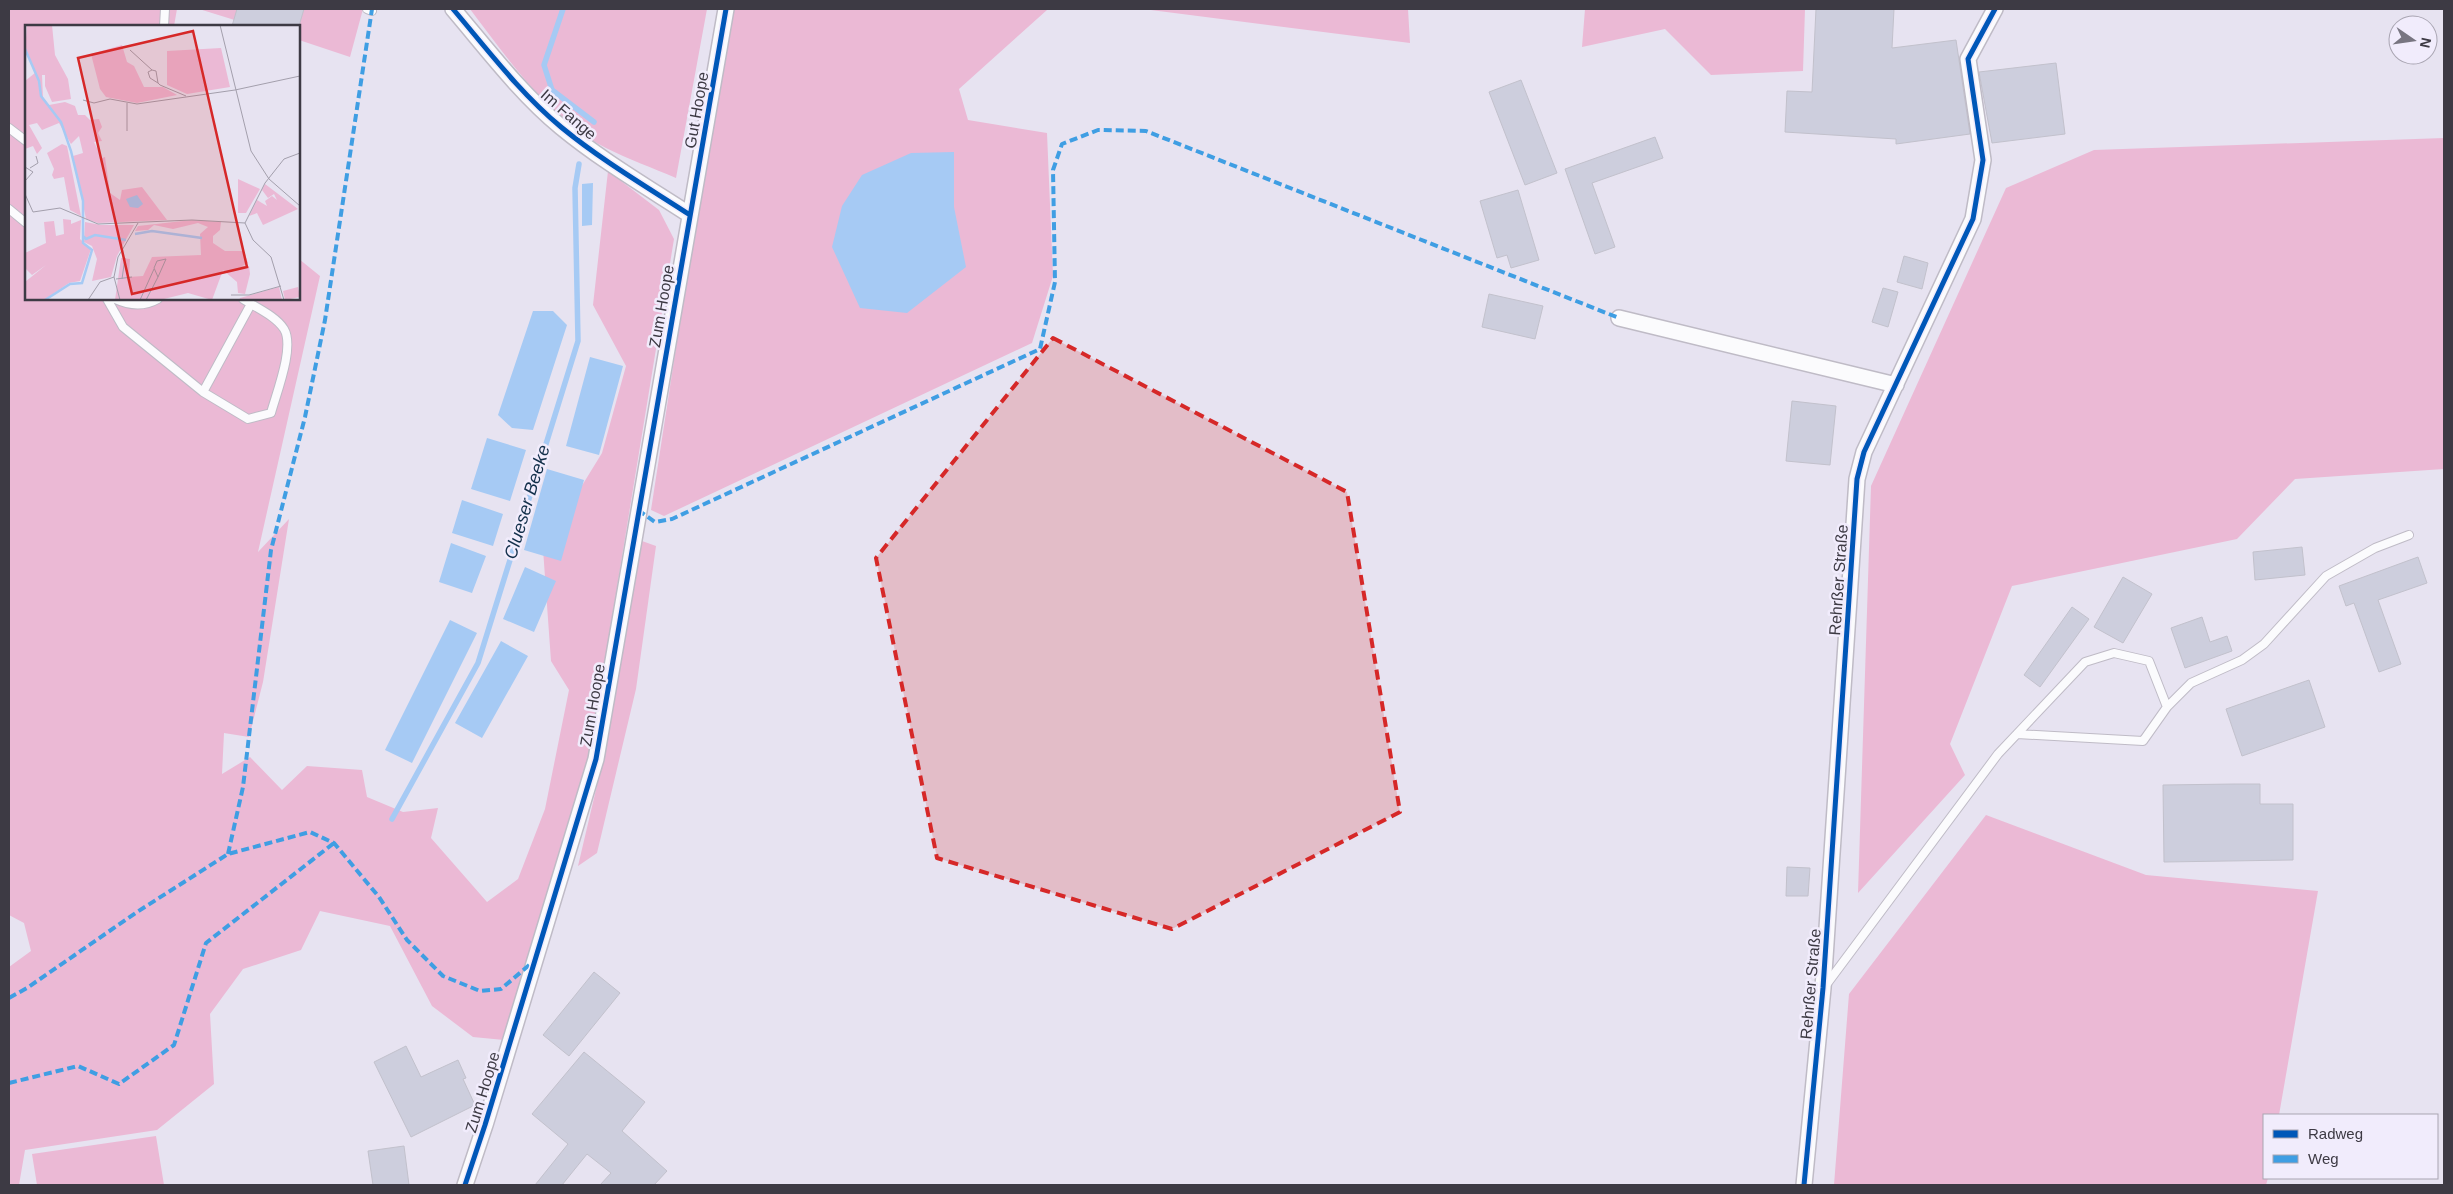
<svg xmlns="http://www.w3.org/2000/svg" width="2453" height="1194" font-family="Arial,sans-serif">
  <rect width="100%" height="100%" fill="#e7e3f1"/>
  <path fill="#ebb9d5" d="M9 9H177L174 26H26V299H299V259L320 276 258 552 289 519 263 682 249 737 224 733 222 774 250 757 282 790 307 766 362 770 367 797 403 812 438 808 431 838 487 902 518 879 545 809 569 690 551 661 543 549 602 453 626 366 593 305 608 171 659 210 674 239 589 758 504 1040 473 1037 432 1006 390 926 320 911 301 950 243 969 210 1014 214 1084 157 1130 25 1150 19 1185H9V967L31 951 24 923 9 915Z
    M199 9H363L350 57 299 40V26H254Z
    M470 9H707L676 178C653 168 628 159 606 148 548 118 508 59 470 9Z
    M733 9H1056L1047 10 959 89 968 120 1047 133 1053 276 1032 343 664 516 651 510 696 218Z
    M1143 9H1408L1410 43Z
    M1585 9H1805L1803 71 1711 75 1665 29 1582 47Z
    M2444 138V469L2295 479 2237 539 2012 586 1950 744 1965 775 1858 893 1871 486 2006 188 2094 150Z
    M642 541 656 546 636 689 597 853 578 866 603 760Z
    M1986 815 2146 875 2318 891 2279 1115H2264V1178H2268L2266 1185H1834L1849 994Z
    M156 1136 164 1185H37L32 1154Z"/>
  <path fill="#a6caf4" d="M954 152V207L966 267 907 313 860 308 832 247 842 206 862 175 911 153Z
    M593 183 592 225 582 226V184Z
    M533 311H553L567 325 533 430 512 428 498 415Z
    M590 357 623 366 599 455 566 446Z
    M487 438 526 450 510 501 471 489Z
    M547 469 584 480 561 561 524 550Z
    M462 500 503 514 493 546 452 533Z
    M451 543 486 556 472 593 439 582Z
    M525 567 556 581 534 632 503 619Z
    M450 620 477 633 412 763 385 750Z
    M501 641 528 656 482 738 455 723Z"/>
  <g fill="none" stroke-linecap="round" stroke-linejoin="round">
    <path stroke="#a6caf4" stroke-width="5.5" d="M563 9 544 65 552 90 594 122
      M392 819 478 663 578 341 575 188 579 164"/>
  </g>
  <path fill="#cdcedd" stroke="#c2c1cc" d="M237 9H304L299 26H232Z
    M1816 9H1894L1892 48 1956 40 1970 134 1896 144V139L1785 132 1787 91 1812 92Z
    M2056 63 2065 134 1992 143 1979 72Z
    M1521 80 1557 173 1525 185 1489 92Z
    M1655 137 1663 158 1592 183 1615 247 1595 254 1565 169Z
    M1518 190 1539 260 1511 268 1507 255 1497 258 1480 201Z
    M1904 256 1928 263 1922 289 1897 282Z
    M1883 288 1898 292 1888 327 1872 322Z
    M1489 294 1543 306 1535 339 1482 327Z
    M1792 401 1836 406 1830 465 1786 461Z
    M2302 547 2305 575 2255 580 2253 552Z
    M2418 557 2427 583 2378 600 2401 664 2379 672 2354 603 2346 606 2339 586Z
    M2123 577 2152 594 2123 643 2094 627Z
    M2072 607 2089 619 2040 687 2024 675Z
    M2202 617 2210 642 2227 636 2232 651 2185 668 2171 628Z
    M2309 680 2325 727 2242 756 2226 709Z
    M2235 784H2260V804H2293V860L2164 862 2163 785Z
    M1787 867 1810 868 1808 896H1786Z
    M594 972 620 993 569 1056 543 1035Z
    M406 1046 421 1077 458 1060 466 1078 463 1079 475 1105 411 1137 374 1062Z
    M584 1052 645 1102 622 1131 667 1171 654 1185H600L611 1173 587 1154 562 1185H535L568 1144 532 1114Z
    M404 1146 409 1185H373L368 1151Z"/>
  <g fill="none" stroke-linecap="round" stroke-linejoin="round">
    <g stroke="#bfbbc6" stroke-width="10">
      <path id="lane" d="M367 9 372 11
        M164 26 165 9
        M9 128 26 141
        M9 209 26 223
        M107 299 123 327 203 392 248 419 271 413C276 394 295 347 284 329 276 316 255 307 243 299
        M115 299C130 306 144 307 158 299
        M203 392 251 304
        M2167 707 2191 683 2242 660 2264 644 2326 576 2375 548 2409 535
        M1826 985 1998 754 2085 662 2114 653 2149 661 2167 707 2143 741 2017 734"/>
    </g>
    <g stroke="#bfbbc6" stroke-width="18">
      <path id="street" d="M453 9C487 49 520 93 561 127 601 160 647 187 690 215
        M1619 318 1896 385
        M465 1185 485 1125 596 759 726 9
        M1804 1185 1823 988 1857 479 1864 452 1973 219 1983 160 1968 59 1995 9"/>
    </g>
    <use href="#lane" stroke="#fbfbfd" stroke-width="8"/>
    <use href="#street" stroke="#fbfbfd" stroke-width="15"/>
    <path stroke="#3f9ee3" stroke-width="4" stroke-dasharray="8 4" stroke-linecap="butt" d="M638 510 655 522 672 519 1040 349 1055 282 1053 170 1062 144 1098 130 1146 131 1619 318
      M228 854 243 787 271 550 305 417 325 320 372 9
      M9 998 27 988 137 912 228 854 310 832 334 843 379 897 407 940 443 976 480 991 501 989 534 961
      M9 1083 78 1066 119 1084 174 1045 206 943 334 843"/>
    <g stroke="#f1ecfc" stroke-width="8">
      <path id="cycleway" d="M453 9C487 49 520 93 561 127 601 160 647 187 690 215
        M465 1185 485 1125 596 759 726 9
        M1804 1185 1823 988 1857 479 1864 452 1973 219 1983 160 1968 59 1995 9"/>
    </g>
    <use href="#cycleway" stroke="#0057b8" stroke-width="5"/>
  </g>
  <path fill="#d62828" fill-opacity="0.2" stroke="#d62828" stroke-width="4" stroke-dasharray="10 6" stroke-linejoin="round" d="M1053 338 1347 492 1400 812 1172 929 937 858 876 558Z"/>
  <g text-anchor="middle" stroke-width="5" stroke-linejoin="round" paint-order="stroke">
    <g font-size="16" fill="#3d3a44" stroke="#f1ecfc">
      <text transform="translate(696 110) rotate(-80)" y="6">Gut Hoope</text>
      <text transform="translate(569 114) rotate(41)" y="6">Im Fange</text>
      <text transform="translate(661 306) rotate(-80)" y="6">Zum Hoope</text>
      <text transform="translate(1838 580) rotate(-86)" y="6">Rehrßer Straße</text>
      <text transform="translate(592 705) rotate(-80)" y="6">Zum Hoope</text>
      <text transform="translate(1810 984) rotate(-85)" y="6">Rehrßer Straße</text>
      <text transform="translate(482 1092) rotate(-73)" y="6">Zum Hoope</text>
    </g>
    <g font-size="18" font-style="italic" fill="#122f4a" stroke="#f1ecfc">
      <text transform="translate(527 502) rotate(-73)" y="6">Clueser Beeke</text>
    </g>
  </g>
  <g transform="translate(25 25)">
    <rect width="275" height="275" fill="#e7e3f1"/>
    <path d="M2 0H27L30 30 43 54 46 74 27 77 20 61V50H17L18 73 24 80 40 77 50 81 53 90H60L65 95 74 94 77 102 73 108 77 116 69 117 77 133 80 132 85 168 95 175 97 165 117 162 142 195 73 198 61 194 48 131 58 128 54 111 46 119 34 98 17 105 12 98 4 100 17 123 12 129 8 121 0 124V56L10 48 0 25ZM97 20 102 37 109 41 119 62H138L152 70 112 78 81 72 75 64 66 29ZM196 23 205 62 162 69 142 60V26ZM37 119 42 121 56 191 45 185 39 152 29 154 27 150 29 144 22 128ZM213 154 235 164 221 188H213ZM240 159 273 184 238 200 232 188 224 191 232 175 242 181 240 176 247 171 252 175 249 169 243 173 237 165ZM38 194 46 195V199L56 195 55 214 66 224 55 256 44 258 19 275H0V257L21 240 7 250 0 243V228L21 218 19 197 29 196 31 211 39 209ZM167 195 196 197 195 205 188 211V218L200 226H219L223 238 217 241H224L225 249 220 269 213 268 212 257 198 245 187 275 163 268 135 275H90L96 233 105 234 104 252 118 251 127 232 176 230 175 209 183 202 173 198 148 204 129 200 123 205 110 206 113 201ZM60 197 76 200H109L92 231 86 252 67 256 72 234 67 221 59 217ZM254 262 257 275H214L215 273ZM273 262 275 272 260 275 258 266Z" fill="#ebb9d5"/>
    <path d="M112 170 118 179 113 183 105 182 101 174Z" fill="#a6caf4"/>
    <path fill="none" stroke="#a6caf4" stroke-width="2.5" d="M0 24 14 56 16 71 36 97 46 126 58 176V218L67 225 57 258 45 259 20 275M110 209 127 206 177 213M58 211 61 214 70 210 101 215"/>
    <path fill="none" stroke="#a39fac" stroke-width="1" d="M195 0 226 126 244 154 275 181M105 25 127 45M133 58 131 46 127 45 123 47 125 53 133 58 135 60 161 71M58 75 69 78 85 74 112 79 210 65 275 51M102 106V78M0 142 8 147 0 156M5 143 13 138 11 131M0 169 8 187 35 183 73 199 167 195 220 198M89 252 93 232 113 198M89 252 95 275M91 254 107 252M97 254 100 233M206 270H224L256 261M63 275 75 257 89 252M115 275 129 244M121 275 133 252 129 243 132 236 141 234 133 252M259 275 246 232 228 215 220 198 240 158 259 134 275 128"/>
    <path fill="#d62828" fill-opacity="0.15" stroke="#d62828" stroke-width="2.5" d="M168 6 222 242 107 269 53 33Z"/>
    <rect width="275" height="275" fill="none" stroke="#3d3a44" stroke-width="2.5"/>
  </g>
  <rect width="2453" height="1194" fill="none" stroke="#3d3a44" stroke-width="20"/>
  <rect x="2263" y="1114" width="175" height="65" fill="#f1ecfc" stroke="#a9a5b2"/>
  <rect x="2273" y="1130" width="25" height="8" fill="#0057b8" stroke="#a9a5b2"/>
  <text x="2308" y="1139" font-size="15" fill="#3d3a44">Radweg</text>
  <rect x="2273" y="1155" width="25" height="8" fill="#3f9ee3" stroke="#a9a5b2"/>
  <text x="2308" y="1164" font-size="15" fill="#3d3a44">Weg</text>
  <g transform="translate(2413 40) rotate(103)"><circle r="24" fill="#f1ecfc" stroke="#a9a5b2"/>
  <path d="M0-4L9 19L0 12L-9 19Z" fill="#787581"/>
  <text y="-8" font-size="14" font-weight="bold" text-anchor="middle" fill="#3d3a44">N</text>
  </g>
</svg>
